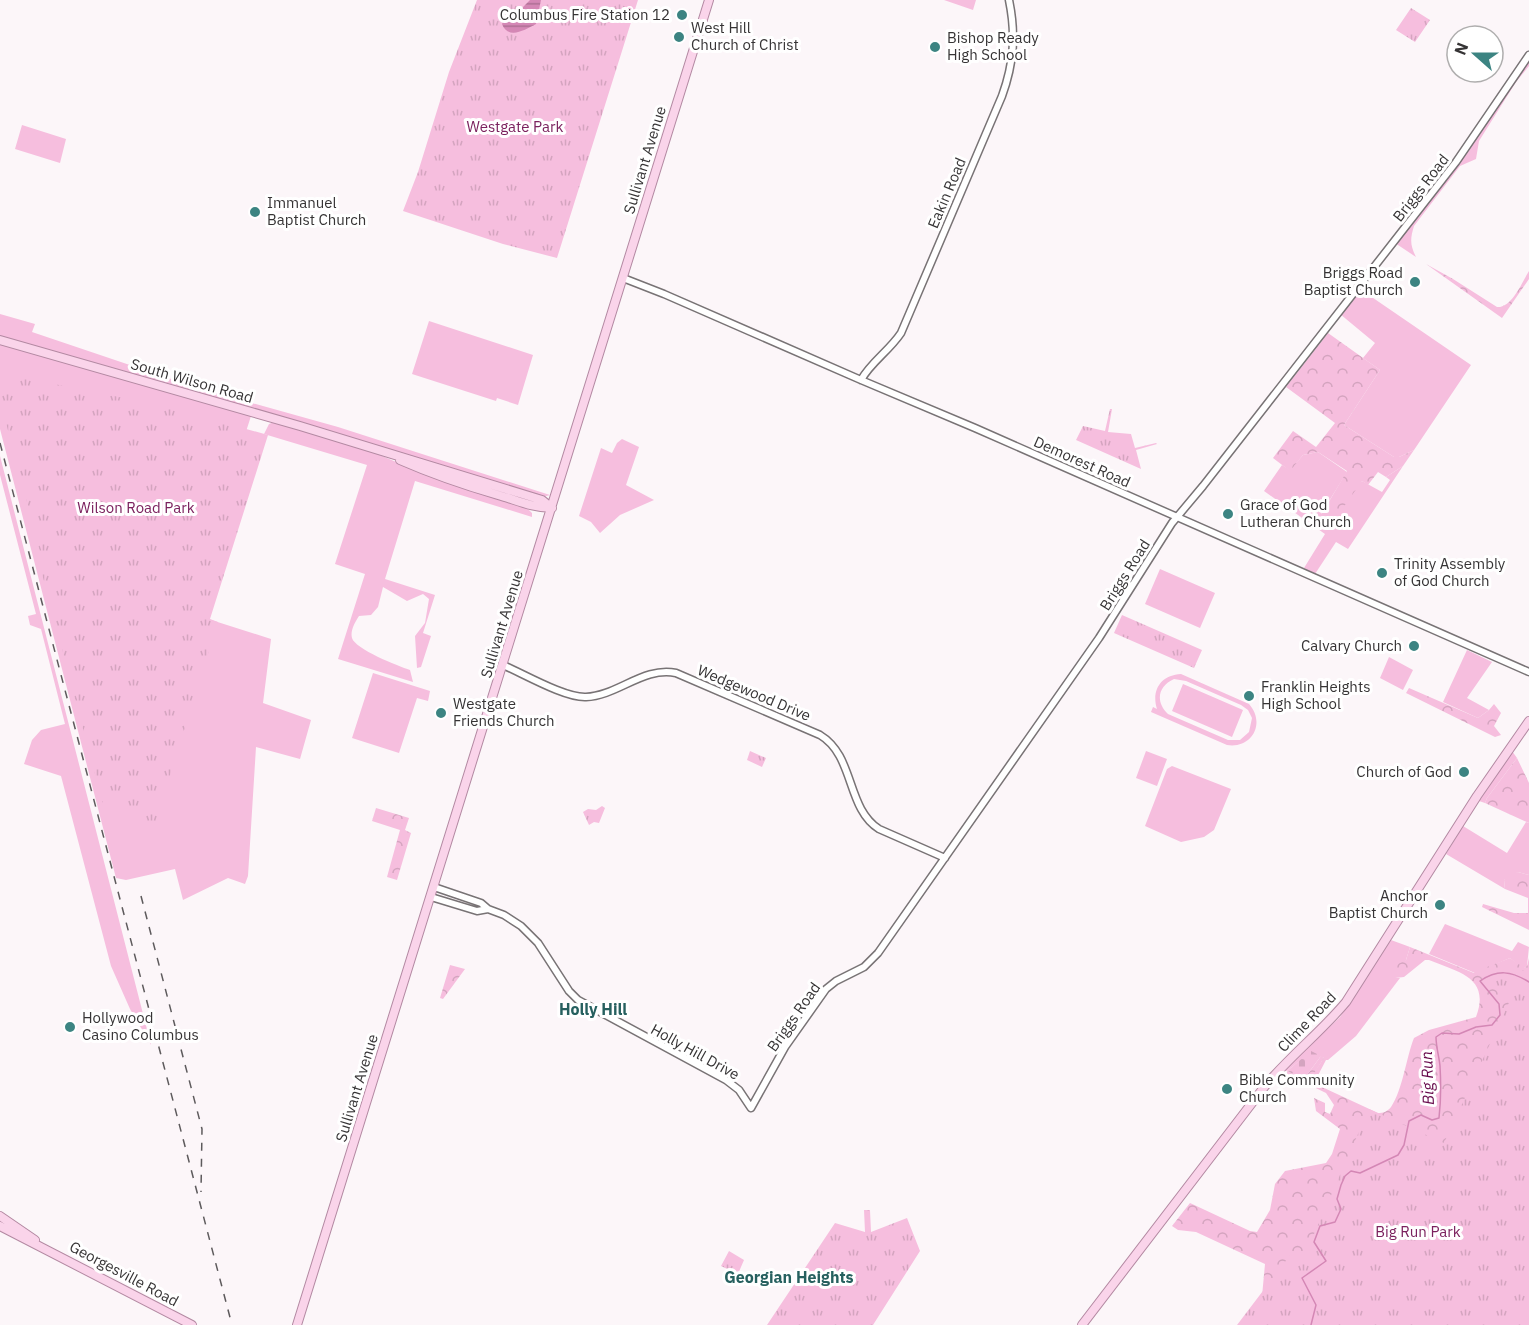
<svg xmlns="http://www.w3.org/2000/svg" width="1529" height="1325" font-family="'IBM Plex Sans',sans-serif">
  <defs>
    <pattern id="forest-crowns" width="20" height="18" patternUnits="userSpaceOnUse" patternTransform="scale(1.5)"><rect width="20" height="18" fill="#f6bede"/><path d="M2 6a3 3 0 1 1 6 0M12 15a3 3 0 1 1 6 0" fill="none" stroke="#d4a4bf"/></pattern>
    <pattern id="cemetery-stones" width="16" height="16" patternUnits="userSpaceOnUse" patternTransform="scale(1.5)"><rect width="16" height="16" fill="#f6bede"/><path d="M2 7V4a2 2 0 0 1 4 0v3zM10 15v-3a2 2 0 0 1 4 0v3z" fill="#d4a4bf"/></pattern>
    <pattern id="park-tufts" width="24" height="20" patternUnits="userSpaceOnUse" patternTransform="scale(1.5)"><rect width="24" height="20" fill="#f6bede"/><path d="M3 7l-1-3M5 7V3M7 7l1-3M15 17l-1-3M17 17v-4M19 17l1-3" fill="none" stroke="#d4a4bf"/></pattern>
    <pattern id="water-rules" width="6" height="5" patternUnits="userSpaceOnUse" patternTransform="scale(1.5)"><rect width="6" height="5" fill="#d487b5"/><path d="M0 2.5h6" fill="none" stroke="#ad6f94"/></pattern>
  </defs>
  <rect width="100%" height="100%" fill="#fcf6f9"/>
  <path fill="#f6bede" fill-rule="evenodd" d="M944 0H976L973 10Z
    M1529 59V66L1516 82 1479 141 1476 159 1460 166 1414 226C1410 239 1410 245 1416 257L1395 243 1476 139Z
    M22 125 66 139 60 163 15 149Z
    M1360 289 1471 365 1414 450 1399 457H1394L1344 425 1380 370 1363 358 1375 343 1340 314Z
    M0 314 35 324 32 332 192 386 188 389 0 336Z
    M429 321 533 355 518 405 497 398 496 401 412 374Z
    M0 344 251 416 234 469 205 618 271 639 263 703 311 720 300 759 256 747 248 876 245 884 228 878 183 900 175 869 126 880 116 878 0 429Z
    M198 388 338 427 550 495 543 497 307 424 200 393Z
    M274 422 373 452 417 471 526 507 532 513V517L415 481 385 579 435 595 423 633 431 636 421 667 417 668 415 636 425 623 429 599 423 594 407 601 383 587 378 607 371 615 359 616C355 622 350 631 352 638 355 649 398 666 410 670L413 682 338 659 365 574 335 564 367 465 264 434 269 424Z
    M622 439 639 447 626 485 654 500 620 515 600 533 591 522 579 516 601 448 612 453 617 443Z
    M1318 452 1347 472 1321 514 1362 481 1382 492 1390 480 1386 477 1403 466 1348 549 1336 542 1315 574 1304 568 1325 534 1264 491 1282 465 1290 470 1303 455Z
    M0 456 151 1045 130 1009 111 966 61 776 24 764 32 740 41 730 65 724 41 629 30 625 28 616 36 614 0 475Z
    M1160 569 1215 593 1200 628 1145 604Z
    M1467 650 1492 662 1467 698 1489 710 1478 718 1443 702Z
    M1389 657 1413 670 1403 690 1380 678Z
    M373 673 430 691 428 701 417 698 399 753 352 738Z
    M1181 674 1249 704C1266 723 1252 749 1227 745L1151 712 1153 707 1157 709C1151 690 1161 675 1181 674ZM1174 679 1186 681 1241 705 1248 710 1252 718 1249 732 1240 740H1228L1168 714C1155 702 1158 686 1174 679Z
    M1183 684 1243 710 1232 737 1172 711Z
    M1146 751 1167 759 1157 786 1136 778Z
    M1512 751 1517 758 1487 798 1485 803 1479 801Z
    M1172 766 1231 789 1214 830 1204 837 1181 842 1145 826 1167 769Z
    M1526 822 1529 823V875L1518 872 1504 880 1505 889 1446 854 1463 826 1507 853Z
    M1445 924 1512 951 1518 942 1529 947 1527 966 1523 969 1510 958 1475 973 1429 954Z
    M1391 940 1410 947 1406 960 1395 978H1400L1356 1036 1328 1060H1326L1314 1083 1308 1081 1324 1058C1309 1051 1298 1062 1287 1071L1284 1070 1340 1017Z"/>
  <path fill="url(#forest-crowns)" d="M1426 264 1453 279 1497 307C1512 308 1522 282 1529 271V279L1502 318Z
    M1328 333 1380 370 1344 425 1394 457H1399L1414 450 1403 466 1386 477 1378 472 1368 485 1362 481 1333 522 1321 515 1347 471 1318 452 1303 455 1290 471 1273 458 1293 431 1316 447 1335 423 1286 387Z
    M1409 688 1478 718 1489 710 1494 704 1501 713 1494 726 1501 735 1495 737 1406 693Z
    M1517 758 1529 783V823L1485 803 1487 798Z
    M376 808 409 818 405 830 411 833 397 880 387 877 400 830 372 821Z
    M1518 872 1529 875V930L1482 907 1483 904 1514 913H1528V898L1505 889 1504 880 1509 874Z
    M1410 947 1474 973 1480 966 1487 967 1510 958 1524 968 1527 966 1529 958V1299L1237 1325 1260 1318 1265 1264 1196 1232 1178 1230 1172 1226 1190 1203 1250 1231 1257 1232 1270 1210 1275 1184 1285 1171 1326 1163 1332 1154 1340 1129 1316 1111 1314 1098 1325 1103V1112L1330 1114 1334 1105 1326 1093 1287 1074V1071L1304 1079 1321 1056 1324 1058 1309 1081 1378 1113C1383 1113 1387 1112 1391 1107 1403 1089 1406 1058 1414 1038L1429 1030 1476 1017C1491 977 1458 972 1429 960H1425L1404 977 1395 978 1389 968 1406 960Z
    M450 965 465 969 443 999 440 998Z"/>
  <path fill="url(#cemetery-stones)" d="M1311 1051 1321 1056 1304 1079 1287 1071Z"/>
  <path fill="url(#park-tufts)" d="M477 0H638L557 258 503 244 403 211 418 172 449 72Z
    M1411 8 1430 20 1415 42 1396 30Z
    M0 370 39 381 164 406 268 435 210 619 218 622 160 807 166 829 104 808 40 566 44 567 0 400Z
    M1110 409H1112L1108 432 1131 434 1135 448 1156 443 1157 444 1136 450 1141 469 1076 440 1083 426 1105 431Z
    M1122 615 1202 650 1194 668 1114 633Z
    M750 751 766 758 762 767 747 760Z
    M602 806 605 808 599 823 594 822 589 825 583 812 588 809 596 810Z
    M1529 969V1325H1237L1291 1254 1303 1259 1369 1109 1444 1143 1513 994 1481 980Z
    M864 1210H870L871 1232 907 1218 920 1251 873 1325H767L835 1223 865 1232Z
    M729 1251 744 1260 738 1274 721 1266Z"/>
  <path fill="url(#water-rules)" d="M530 0H541L536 24C525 30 508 40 502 24L505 17 518 12Z"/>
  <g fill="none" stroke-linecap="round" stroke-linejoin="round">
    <path stroke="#d487b5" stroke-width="1.5" d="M1311 1325 1316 1305 1302 1278 1326 1261 1314 1242 1320 1226 1335 1222 1341 1209 1337 1199 1341 1185 1345 1176 1351 1171 1360 1173 1398 1155 1404 1145 1409 1121 1421 1115 1432 1120 1439 1118C1441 1101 1441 1083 1440 1066 1439 1056 1436 1047 1436 1037L1442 1033 1459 1034 1476 1027 1492 1025 1500 1015 1499 1004 1480 981C1498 969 1511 971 1529 982"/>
    <g stroke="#787375" stroke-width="9">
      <path id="minor" d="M623 278 664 294 861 380 975 428 1529 672
        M861 380C871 362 889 351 901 333L1002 96C1014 63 1016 34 1009 0
        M503 665C524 674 565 698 586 697 617 696 644 666 676 673L820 735C855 756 846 808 879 829L945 858
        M434 887 481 903 488 909 504 915 521 926 538 943 569 991 578 1000 726 1080 739 1090 751 1108 785 1047 826 989 836 981 864 967 878 953 1099 638 1172 523 1203 486 1456 162 1529 55
        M431 897 477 911 488 909"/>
    </g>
    <g stroke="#b389a2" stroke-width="10">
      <path id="major" d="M0 340 300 426 542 500 552 508
        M400 460C432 474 464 485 498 495 516 500 533 508 552 508
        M0 1216 35 1240
        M0 1226 192 1325
        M297 1325 709 0
        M1082 1325 1265 1086C1290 1056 1321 1032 1346 1002L1477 796 1529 721"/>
    </g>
    <use href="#minor" stroke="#fff" stroke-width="6"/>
    <use href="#major" stroke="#fad4ea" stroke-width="8"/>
    <path stroke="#5d5a5c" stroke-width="1.5" stroke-dasharray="8 8" stroke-linecap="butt" d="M0 443 232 1325
      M141 896 175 1026
      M177 1034 202 1129 201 1192"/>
  </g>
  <g fill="#3c8482" stroke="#fff" stroke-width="2">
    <circle cx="682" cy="15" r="6"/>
    <circle cx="679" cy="37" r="6"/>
    <circle cx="935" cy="47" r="6"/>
    <circle cx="255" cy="212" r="6"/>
    <circle cx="1415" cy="282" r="6"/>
    <circle cx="1228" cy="514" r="6"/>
    <circle cx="1382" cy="573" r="6"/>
    <circle cx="1414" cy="646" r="6"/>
    <circle cx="1249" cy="696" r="6"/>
    <circle cx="441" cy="713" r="6"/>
    <circle cx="1464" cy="772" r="6"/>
    <circle cx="1440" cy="905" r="6"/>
    <circle cx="70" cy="1027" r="6"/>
    <circle cx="1227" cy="1089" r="6"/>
  </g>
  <g text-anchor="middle" stroke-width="6" stroke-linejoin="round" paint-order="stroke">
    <g font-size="15" fill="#363435" stroke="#fff" text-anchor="start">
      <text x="670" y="20" text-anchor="end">Columbus Fire Station 12</text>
      <text x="691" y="33">West Hill<tspan x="691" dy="17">Church of Christ</tspan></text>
      <text x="947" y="43">Bishop Ready<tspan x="947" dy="17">High School</tspan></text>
      <text x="267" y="208">Immanuel<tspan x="267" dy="17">Baptist Church</tspan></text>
      <text x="1403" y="278" text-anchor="end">Briggs Road<tspan x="1403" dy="17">Baptist Church</tspan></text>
      <text x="1240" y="510">Grace of God<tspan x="1240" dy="17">Lutheran Church</tspan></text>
      <text x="1394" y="569">Trinity Assembly<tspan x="1394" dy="17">of God Church</tspan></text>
      <text x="1402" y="651" text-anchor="end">Calvary Church</text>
      <text x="1261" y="692">Franklin Heights<tspan x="1261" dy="17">High School</tspan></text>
      <text x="453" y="709">Westgate<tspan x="453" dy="17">Friends Church</tspan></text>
      <text x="1452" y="777" text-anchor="end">Church of God</text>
      <text x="1428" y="901" text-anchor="end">Anchor<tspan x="1428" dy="17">Baptist Church</tspan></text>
      <text x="82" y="1023">Hollywood<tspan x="82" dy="17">Casino Columbus</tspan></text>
      <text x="1239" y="1085">Bible Community<tspan x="1239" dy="17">Church</tspan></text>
    </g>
    <g font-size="15" fill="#7b215e" stroke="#fff">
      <text x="515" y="132">Westgate Park</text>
      <text x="136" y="513">Wilson Road Park</text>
      <text x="1418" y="1237">Big Run Park</text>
    </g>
    <g font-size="15" fill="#363435" stroke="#fff">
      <text transform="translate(645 160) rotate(-73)" y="5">Sullivant Avenue</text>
      <text transform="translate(1421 188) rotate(-52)" y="5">Briggs Road</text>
      <text transform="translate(947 193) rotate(-67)" y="5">Eakin Road</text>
      <text transform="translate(192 381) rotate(16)" y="5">South Wilson Road</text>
      <text transform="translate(1082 462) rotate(24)" y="5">Demorest Road</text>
      <text transform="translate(1125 575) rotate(-58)" y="5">Briggs Road</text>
      <text transform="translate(502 624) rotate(-73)" y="5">Sullivant Avenue</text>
      <text transform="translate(754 693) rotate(23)" y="5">Wedgewood Drive</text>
      <text transform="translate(794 1017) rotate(-55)" y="5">Briggs Road</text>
      <text transform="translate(1307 1022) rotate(-46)" y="5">Clime Road</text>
      <text transform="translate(695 1052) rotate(29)" y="5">Holly Hill Drive</text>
      <text transform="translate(357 1088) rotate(-73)" y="5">Sullivant Avenue</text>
      <text transform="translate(124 1274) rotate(28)" y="5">Georgesville Road</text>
    </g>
    <g font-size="16" font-weight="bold" fill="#26605f" stroke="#fff">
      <text x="593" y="1015">Holly Hill</text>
      <text x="789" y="1283">Georgian Heights</text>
    </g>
    <g font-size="16" font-style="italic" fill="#680b4d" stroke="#fff">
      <text transform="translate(1427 1078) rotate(-92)" y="6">Big Run</text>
    </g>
  </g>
  <g transform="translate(1475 54) rotate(291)"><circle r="28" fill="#ffffff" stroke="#afaeae" stroke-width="1.5"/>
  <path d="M0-4.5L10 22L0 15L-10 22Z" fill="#3c8482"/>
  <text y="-9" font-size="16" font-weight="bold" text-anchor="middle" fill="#363435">N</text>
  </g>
</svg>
